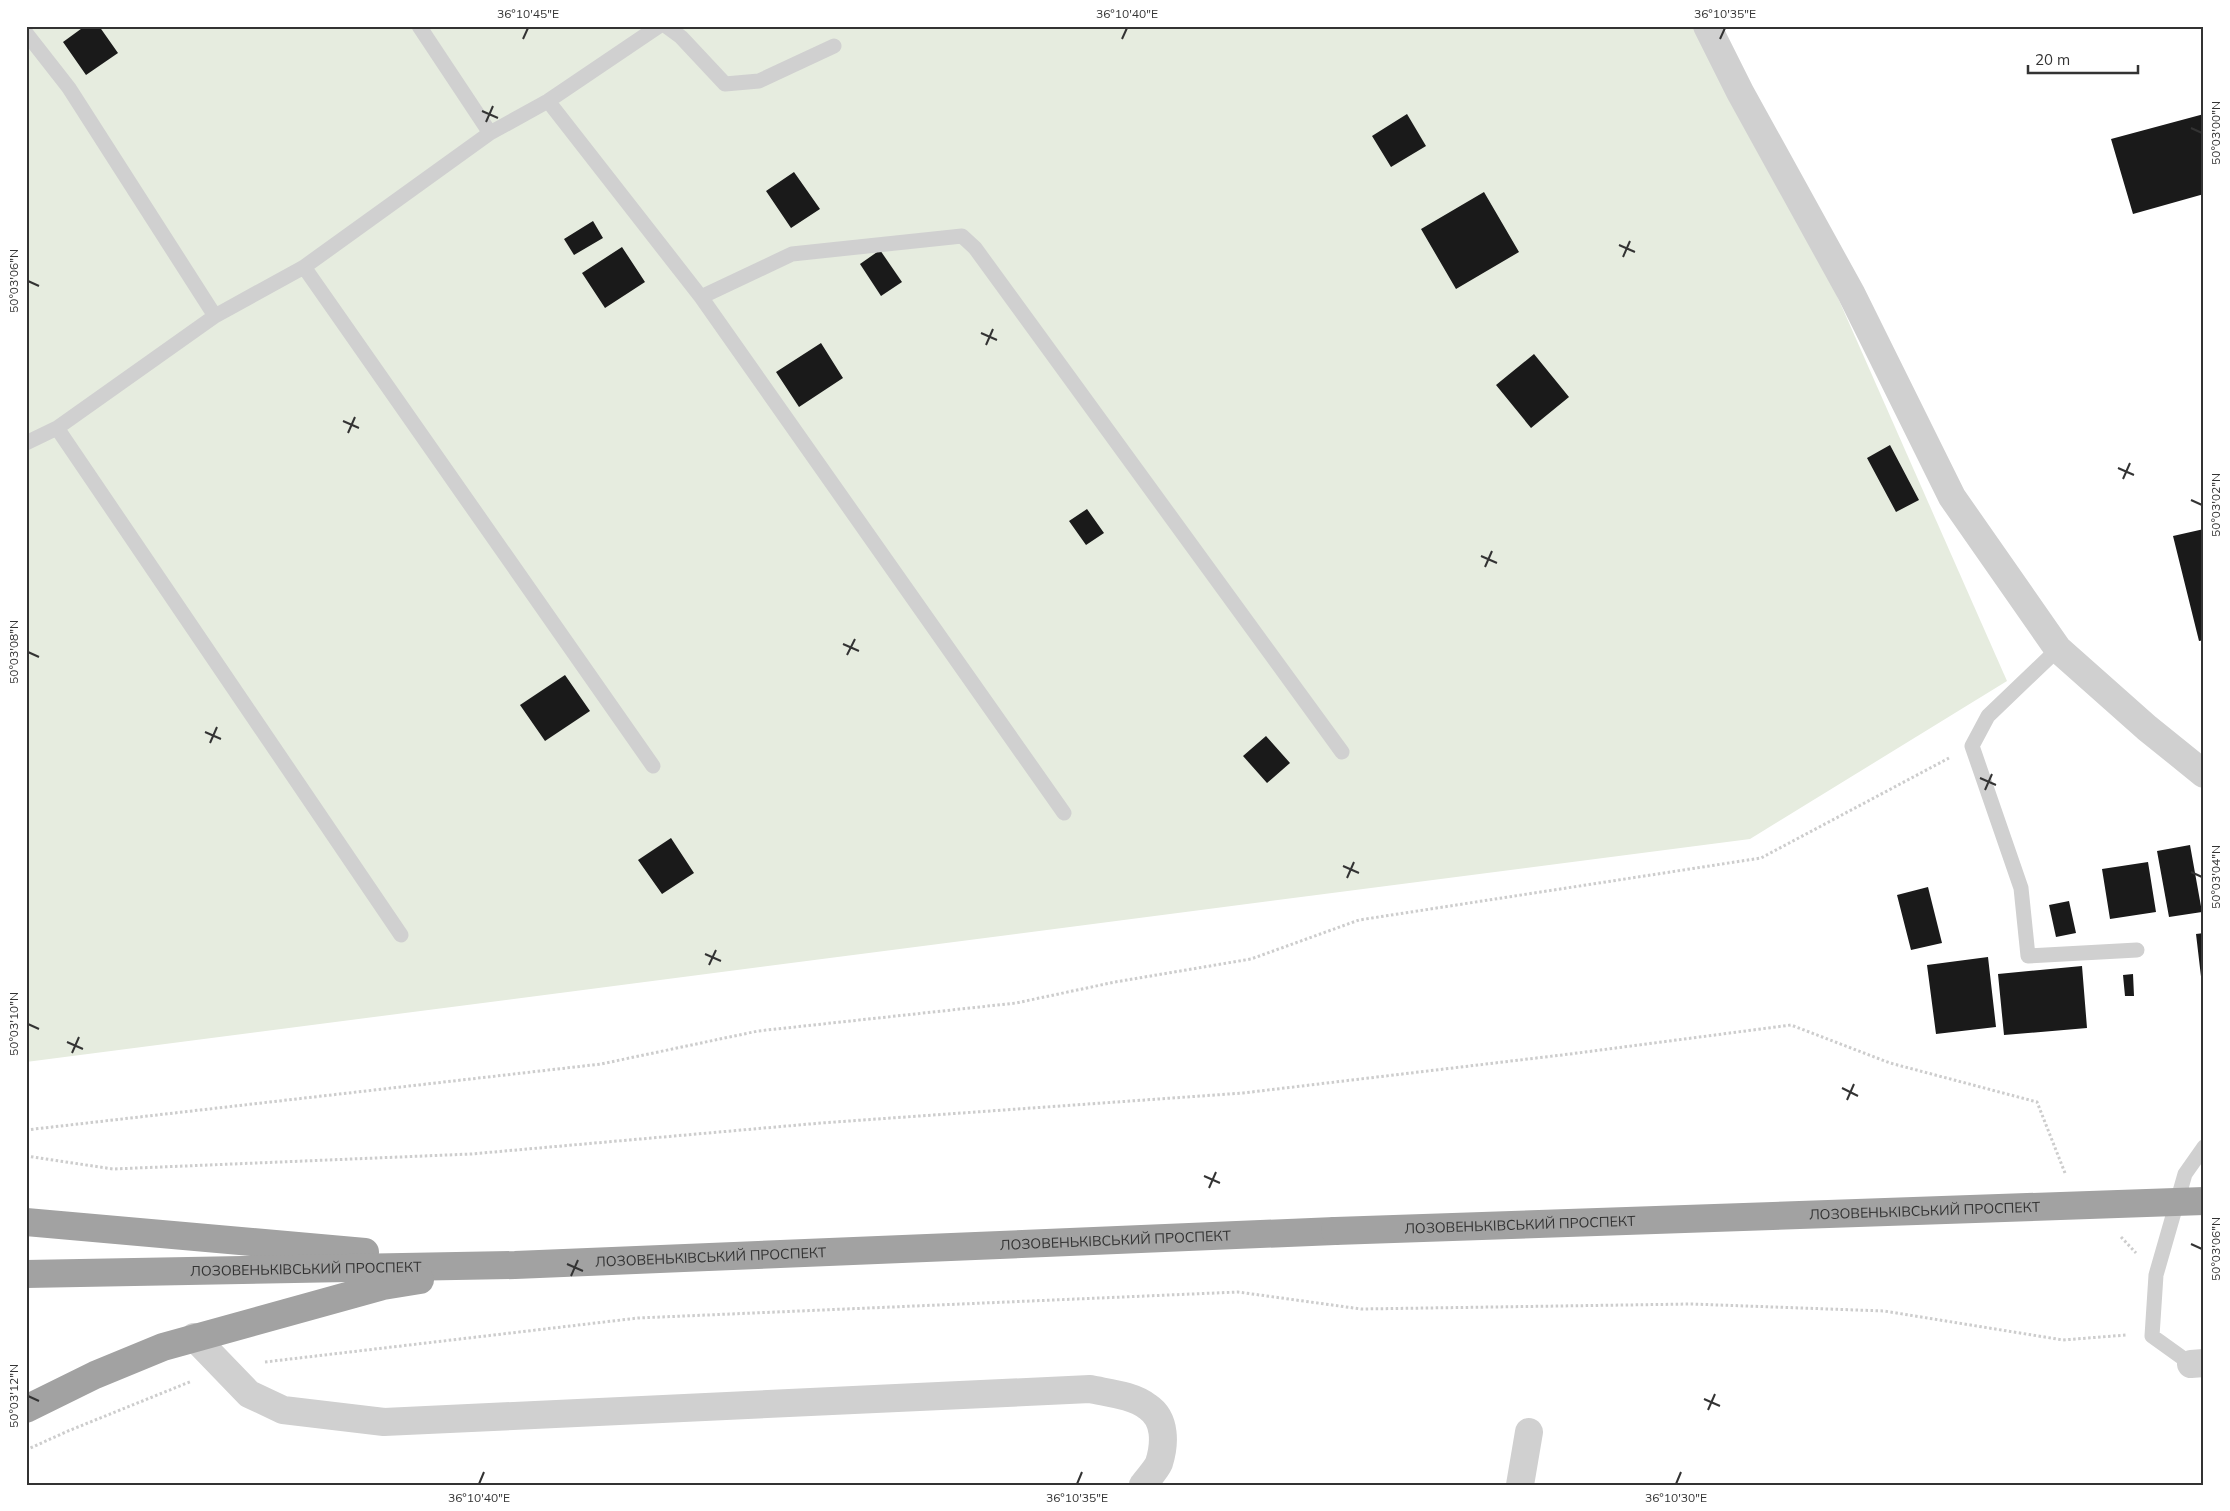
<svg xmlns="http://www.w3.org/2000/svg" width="2230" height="1511" font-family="Mulish,sans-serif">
  <rect width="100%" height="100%" fill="#fff"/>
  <path fill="#e6ecdf" d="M26 26H1718L2007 681 1750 839 26 1062Z"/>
  <path fill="#1a1a1a" d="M85 26H99L118 53 86 75 63 42Z
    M1407 114 1426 146 1391 167 1372 136Z
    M2204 114V194L2133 214 2111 139Z
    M794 172 820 209 791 228 766 191Z
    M1484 192 1519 252 1456 289 1421 229Z
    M593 221 603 238 574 255 564 239Z
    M622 247 645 282 605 308 582 273Z
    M880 250 902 282 881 296 860 264Z
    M821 343 843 378 799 407 776 372Z
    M1534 354 1569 397 1531 428 1496 385Z
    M1890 445 1919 500 1896 512 1867 458Z
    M1087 509 1104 533 1086 545 1069 521Z
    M2204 529V640L2199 641 2173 536Z
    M565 675 590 711 545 741 520 705Z
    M1266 736 1290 763 1267 783 1243 756Z
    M671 838 694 873 662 894 638 860Z
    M2190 845 2202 912 2169 917 2157 851Z
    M2148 862 2156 912 2110 919 2102 869Z
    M1928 887 1942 943 1911 950 1897 895Z
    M2069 901 2076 933 2056 937 2049 905Z
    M2204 933V985H2202L2196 934Z
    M1988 957 1996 1027 1936 1034 1927 965Z
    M2082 966 2087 1028 2004 1035 1998 974Z
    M2133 974 2134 996H2125L2123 975Z"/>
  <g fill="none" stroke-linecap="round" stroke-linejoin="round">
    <path stroke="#cdcdcd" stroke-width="3" stroke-dasharray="2.5 2.5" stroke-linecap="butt" d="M26 1130 601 1064 758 1031 1016 1003 1115 982 1251 959 1359 920 1761 858 1949 758
      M26 1156 113 1169 471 1154 821 1123 1243 1093 1570 1054 1791 1025 1890 1063 2037 1102 2065 1173
      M2121 1237 2136 1253
      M265 1362 638 1318 1238 1292 1361 1309 1691 1304 1884 1311 2063 1340 2126 1335
      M26 1450 68 1431 192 1381"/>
    <path stroke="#d0d0d0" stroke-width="15" d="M419 26 490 133
      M666 26 681 37 725 84 759 81 834 46
      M26 33 69 88 215 316
      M548 101 701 297 1064 813
      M304 267 653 766
      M701 297 792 254 962 236 975 248 1342 752
      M57 428 401 935
      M26 443 57 428 215 316 304 267 490 133 548 101 659 26
      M2058 649 1988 716 1972 746 2021 888 2028 956 2137 950
      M2191 1364 2152 1336 2156 1275 2185 1174 2204 1147"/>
    <path stroke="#d0d0d0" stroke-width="28" d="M1707 26 1740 92 1851 293 1952 497 2058 649 2147 728 2204 774
      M194 1337 249 1394 283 1410 384 1422 1090 1389C1108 1393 1133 1395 1148 1407 1166 1419 1165 1444 1159 1463 1156 1470 1148 1478 1143 1485
      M2191 1364 2204 1363
      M1520 1485 1529 1432"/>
    <g stroke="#a2a2a2" stroke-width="28">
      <path d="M26 1222 365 1252"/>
      <path id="s1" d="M26 1274 515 1265 1335 1231"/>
      <path d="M26 1409 95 1375 163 1347 383 1286 420 1280"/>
    </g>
    <path stroke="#a2a2a2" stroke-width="28" id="s2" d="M1335 1231 2204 1201"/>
  </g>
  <path fill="none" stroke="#333" stroke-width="2" d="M523 39 528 28M1122 39 1127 28M1720 39 1725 28M482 111 498 118M486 122 493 106M2191 128 2202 133M1619 245 1635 252M1623 257 1630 241M28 281 39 286M981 333 997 340M986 345 993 329M343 421 359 428M348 433 355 417M2118 468 2134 475M2123 479 2130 463M2191 500 2202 505M1481 556 1497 563M1485 567 1492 551M843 644 859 651M28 652 39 657M847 655 855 639M205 732 221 739M210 743 217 727M1980 778 1996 785M1985 790 1992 774M1343 866 1359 873M2191 872 2202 877M1347 878 1354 862M705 954 721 961M709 965 716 950M28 1024 39 1029M67 1042 83 1049M72 1053 79 1037M1842 1088 1858 1096M1847 1100 1854 1084M1204 1176 1220 1183M1209 1188 1216 1172M2191 1244 2202 1249M567 1264 583 1271M571 1276 578 1260M28 1396 39 1401M1704 1399 1720 1406M1708 1410 1715 1394M479 1484 484 1472M1077 1484 1082 1472M1676 1484 1681 1472"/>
  <g text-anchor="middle" stroke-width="5" stroke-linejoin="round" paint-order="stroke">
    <g font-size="14" fill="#333" stroke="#fff">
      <text dy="5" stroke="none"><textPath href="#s2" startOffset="590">ЛОЗОВЕНЬКІВСЬКИЙ ПРОСПЕКТ</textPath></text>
      <text dy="5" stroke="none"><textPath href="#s2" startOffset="185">ЛОЗОВЕНЬКІВСЬКИЙ ПРОСПЕКТ</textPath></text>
      <text dy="5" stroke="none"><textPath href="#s1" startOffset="1090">ЛОЗОВЕНЬКІВСЬКИЙ ПРОСПЕКТ</textPath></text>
      <text dy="5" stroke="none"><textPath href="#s1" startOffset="685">ЛОЗОВЕНЬКІВСЬКИЙ ПРОСПЕКТ</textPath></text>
      <text dy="5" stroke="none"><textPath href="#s1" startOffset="280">ЛОЗОВЕНЬКІВСЬКИЙ ПРОСПЕКТ</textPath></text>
    </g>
  </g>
  <rect width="2230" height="1511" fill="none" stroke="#ffffff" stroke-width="55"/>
  <path d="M2028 65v8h110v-8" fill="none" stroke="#333333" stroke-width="2.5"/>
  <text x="2035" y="65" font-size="15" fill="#333333" stroke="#ffffff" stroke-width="4" paint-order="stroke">20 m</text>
  <rect x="28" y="28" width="2174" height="1456" fill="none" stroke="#333" stroke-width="2"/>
  <g font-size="12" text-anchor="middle" fill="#333">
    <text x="528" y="18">36°10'45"E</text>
    <text x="1127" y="18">36°10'40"E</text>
    <text x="1725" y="18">36°10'35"E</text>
    <text transform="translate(2216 133) rotate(-90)" y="4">50°03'00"N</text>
    <text transform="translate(14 281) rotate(-90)" y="4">50°03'06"N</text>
    <text transform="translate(2216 505) rotate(-90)" y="4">50°03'02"N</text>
    <text transform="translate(14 652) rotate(-90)" y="4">50°03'08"N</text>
    <text transform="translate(2216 877) rotate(-90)" y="4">50°03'04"N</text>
    <text transform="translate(14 1024) rotate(-90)" y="4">50°03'10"N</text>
    <text transform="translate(2216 1249) rotate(-90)" y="4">50°03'06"N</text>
    <text transform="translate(14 1396) rotate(-90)" y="4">50°03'12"N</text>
    <text x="479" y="1502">36°10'40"E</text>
    <text x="1077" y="1502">36°10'35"E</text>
    <text x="1676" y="1502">36°10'30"E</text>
  </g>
</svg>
